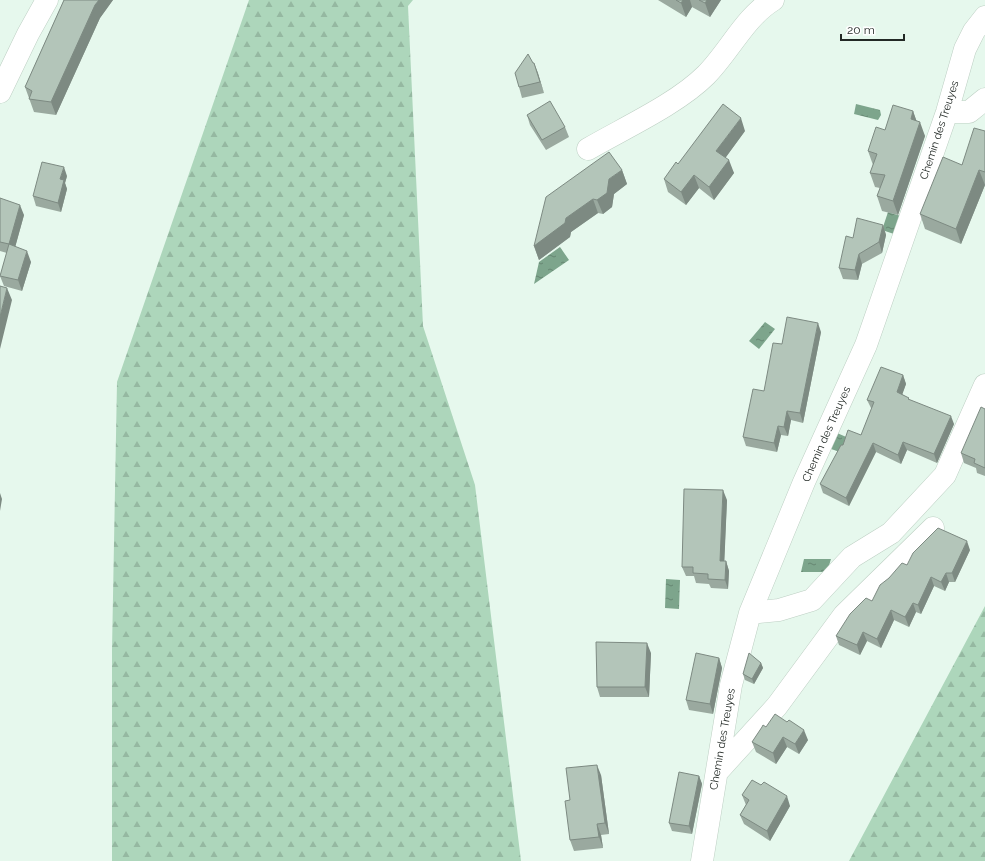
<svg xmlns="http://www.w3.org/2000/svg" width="985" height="861" font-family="Raleway,sans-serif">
  <defs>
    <pattern id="forest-firs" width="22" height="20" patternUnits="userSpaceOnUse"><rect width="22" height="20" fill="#add6bb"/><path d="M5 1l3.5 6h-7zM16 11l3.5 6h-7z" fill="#95b8a1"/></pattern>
    <pattern id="water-ripples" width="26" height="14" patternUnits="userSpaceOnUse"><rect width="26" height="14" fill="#7da58c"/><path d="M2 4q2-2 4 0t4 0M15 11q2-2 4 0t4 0" fill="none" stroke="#668672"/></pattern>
  </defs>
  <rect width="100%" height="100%" fill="#e6f8ed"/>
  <path fill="url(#forest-firs)" d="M249 0H413L408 6 423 326 475 485 521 861H112V650L117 382Z
    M985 606V861H849Z"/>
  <path fill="url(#water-ripples)" d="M856 104 880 110 881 115 878 120 854 114Z
    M888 212 904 217 897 235 882 230Z
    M560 247 569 260 534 284 539 262Z
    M765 322 775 329 759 349 749 341Z
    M837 433 851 439 846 454 831 449Z
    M804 559H831L827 572H801Z
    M666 579 680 580 679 609 665 608Z"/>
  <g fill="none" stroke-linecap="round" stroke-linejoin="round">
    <g stroke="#bdcfc3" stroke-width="23">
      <path id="street" d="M947 112H969L985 99
        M588 149C624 128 677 104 706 75 729 52 745 17 773 0
        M750 613 779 610 812 600 852 557 891 533 945 475 985 385
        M717 772 777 706 844 615 933 528
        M702 861 731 685 750 613 804 482 866 345 947 112 965 49 974 31 985 17"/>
    </g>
    <g stroke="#bdcfc3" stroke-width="23">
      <path id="secondary" d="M0 92 28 34 47 0"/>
    </g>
    <use href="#street" stroke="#fff" stroke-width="22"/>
    <use href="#secondary" stroke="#fff" stroke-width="22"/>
  </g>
  <path fill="#9aa99f" d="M64 0H113L100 18 56 115 34 112 25 87Z
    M658 0H721L710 17 692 7 686 17Z
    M533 63H534L544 93 522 98 519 87Z
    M913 111 916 120 925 136 898 215 882 211 877 196 880 188 875 187 870 173 873 165 868 151 885 130Z
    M527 115 565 127 569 137 546 150 530 125Z
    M745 131 725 158 734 173 714 200 699 188 686 205 668 192 664 179 678 164Z
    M985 131V185L961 244 925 229 920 214 962 165Z
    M622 170 627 184 614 194 612 207 603 214 598 213 571 232 570 237 539 260 534 246Z
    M67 176 65 183 67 189 61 212 36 206 33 196Z
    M0 198 24 215 15 247 31 262 22 291 4 286 0 276 7 253 0 251Z
    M883 225 886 235 882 253 862 264 858 280 843 279 839 268Z
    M821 332 803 423 791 420 788 436 781 435 777 452 746 446 743 437 764 391 782 344Z
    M903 375 906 384 902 394 910 400 954 424 937 463 907 450 901 464 876 452 849 506 823 493 820 484 843 445 861 435 872 408H871L867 400Z
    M985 409V476L977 473 976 468 964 463 961 453Z
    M727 500 724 561H726L729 571 728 589 711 588 709 584 696 583 694 576H686L682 567Z
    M970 550 955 582H949L945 591 934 586 921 614 916 612 909 627 894 620 881 648 867 641 860 655 839 645 836 636 872 601 907 565Z
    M651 653 649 697H600L597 687Z
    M719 658 722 668 713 714 689 710 686 700Z
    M761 663 763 668 754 684 745 680 743 674Z
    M766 727 808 740 799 754 787 747 776 764 756 752 752 742Z
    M601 775 609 834 601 835 603 848 574 851 570 840V800Z
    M699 776 702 784 692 834 672 831 669 823Z
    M742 795 790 806 770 841 744 824 740 815 746 805Z"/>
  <path fill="#7d8a82" d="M99 0H113L100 18 56 115 51 102 95 5Z
    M683 0H690L692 7 686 17 681 3Z
    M707 0H721L710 17 705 3Z
    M534 63 538 73 544 93 540 82Z
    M913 111 918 125 911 119Z
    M741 118 745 131 721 164 716 151Z
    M920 122 925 136 898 215 893 201Z
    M729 160 734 173 714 200 709 187Z
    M64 167 67 176 65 183 67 189 61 212 58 203 60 179Z
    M622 170 627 184 614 194 612 207 603 214 597 200 609 179Z
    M979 170 985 185 961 244 956 229Z
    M694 175 699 188 686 205 681 192Z
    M593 199 598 213 571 232 570 237 539 260 534 246 566 218Z
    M20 205 24 215 13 255 9 244Z
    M883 225 886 235 882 253 879 242Z
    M27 251 31 262 22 291 18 280Z
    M859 254 862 264 858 280 855 270Z
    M7 288 12 300 0 349V317Z
    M818 323 821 332 803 423 800 413Z
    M903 375 906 384 900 401 897 392Z
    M787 411 791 420 788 436 784 427Z
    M951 416 954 424 937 463 934 454Z
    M778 426 781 435 777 452 774 443Z
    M903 442 907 450 901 464 898 455Z
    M873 443 876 452 849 506 846 498Z
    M723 490 727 500 724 570 720 561Z
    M0 493 2 499 0 511Z
    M967 541 970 550 955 582 952 573Z
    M726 561 729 571 728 589 725 580Z
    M946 573 949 582 945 591 941 582Z
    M931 577 934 586 921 614 918 605Z
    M913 603 916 612 909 627 905 617Z
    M891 610 894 620 881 648 877 639Z
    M863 632 867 641 860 655 857 645Z
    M647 643 651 653 649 697 645 687Z
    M719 658 722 668 713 714 710 704Z
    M761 663 763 668 754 684 752 679Z
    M804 730 808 740 799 754 795 744Z
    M783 737 787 747 776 764 773 753Z
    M597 765 601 775 609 834 605 823Z
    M699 776 702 784 692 834 689 826Z
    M787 796 790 806 770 841 767 831Z
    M597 824 601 835 603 848 599 837Z"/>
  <path fill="#b3c5b9" stroke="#7d8a82" d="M64 0H99L95 5 51 102 29 99 32 91 25 87Z
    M676 0H683L681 3Z
    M699 0H707L705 3Z
    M528 54 533 63H534L540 82 519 87 515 73Z
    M550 101 565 127 542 140 527 115Z
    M723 104 741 118 716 151 729 160 709 187 694 175 681 192 664 179 676 162 678 164Z
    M893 105 913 111 911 119 920 122 893 201 877 196 885 175 870 173 877 154 868 151 876 127 885 130Z
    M974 128 985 131V172L979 170 956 229 920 214 943 157 962 165Z
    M609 152 622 170 609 179 607 193 597 200 593 199 566 218 565 223 534 246 546 197Z
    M42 162 64 167 60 179 64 180 58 203 33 196Z
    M0 198 20 205 9 244 0 242Z
    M857 218 883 225 879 242 859 254 855 270 839 268 846 236 853 238Z
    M9 244 27 251 18 280 0 276Z
    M0 286 7 288 0 317Z
    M787 317 818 323 800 413 787 411 784 427 778 426 774 443 743 437 753 389 764 391 773 343 782 344Z
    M881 367 903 375 897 392 909 398 908 399 951 416 934 454 903 442 898 455 873 443 846 498 820 484 841 445H843L848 430 861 435 874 402 867 400Z
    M981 407 985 409V468L974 463 975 459 961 453Z
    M684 489 723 490 720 561H726L725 580 708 579V574L693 573V567H682Z
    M938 528 967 541 952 573H946L941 582 931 577 918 605 913 603 905 617 891 610 877 639 863 632 857 645 836 636 850 614 866 598 872 601 880 585 889 578 902 563 907 565 913 553Z
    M596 642 647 643 645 687H597Z
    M696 653 719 658 710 704 686 700Z
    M749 653 761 663 752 679 743 674Z
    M775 714 787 722 789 720 804 730 795 744 783 737 773 753 752 742 762 727 763 725 766 727Z
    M597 765 605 823 597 824 599 837 570 840 565 801 570 800 566 768Z
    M679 772 699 776 689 826 669 823Z
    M752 780 761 785 764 782 787 796 767 831 740 815 749 800 742 795Z"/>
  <g text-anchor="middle" stroke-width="4" stroke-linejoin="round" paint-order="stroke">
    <g font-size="11" fill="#222925" stroke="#fff">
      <text transform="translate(939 130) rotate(-72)" y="4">Chemin des Treuyes</text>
      <text transform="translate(826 434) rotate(-66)" y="4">Chemin des Treuyes</text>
      <text transform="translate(722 739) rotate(-80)" y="4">Chemin des Treuyes</text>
    </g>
  </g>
  <path d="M841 34v6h63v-6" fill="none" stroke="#222925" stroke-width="2"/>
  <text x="847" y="34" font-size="12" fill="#222925" stroke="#ffffff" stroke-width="3" paint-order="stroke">20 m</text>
</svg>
